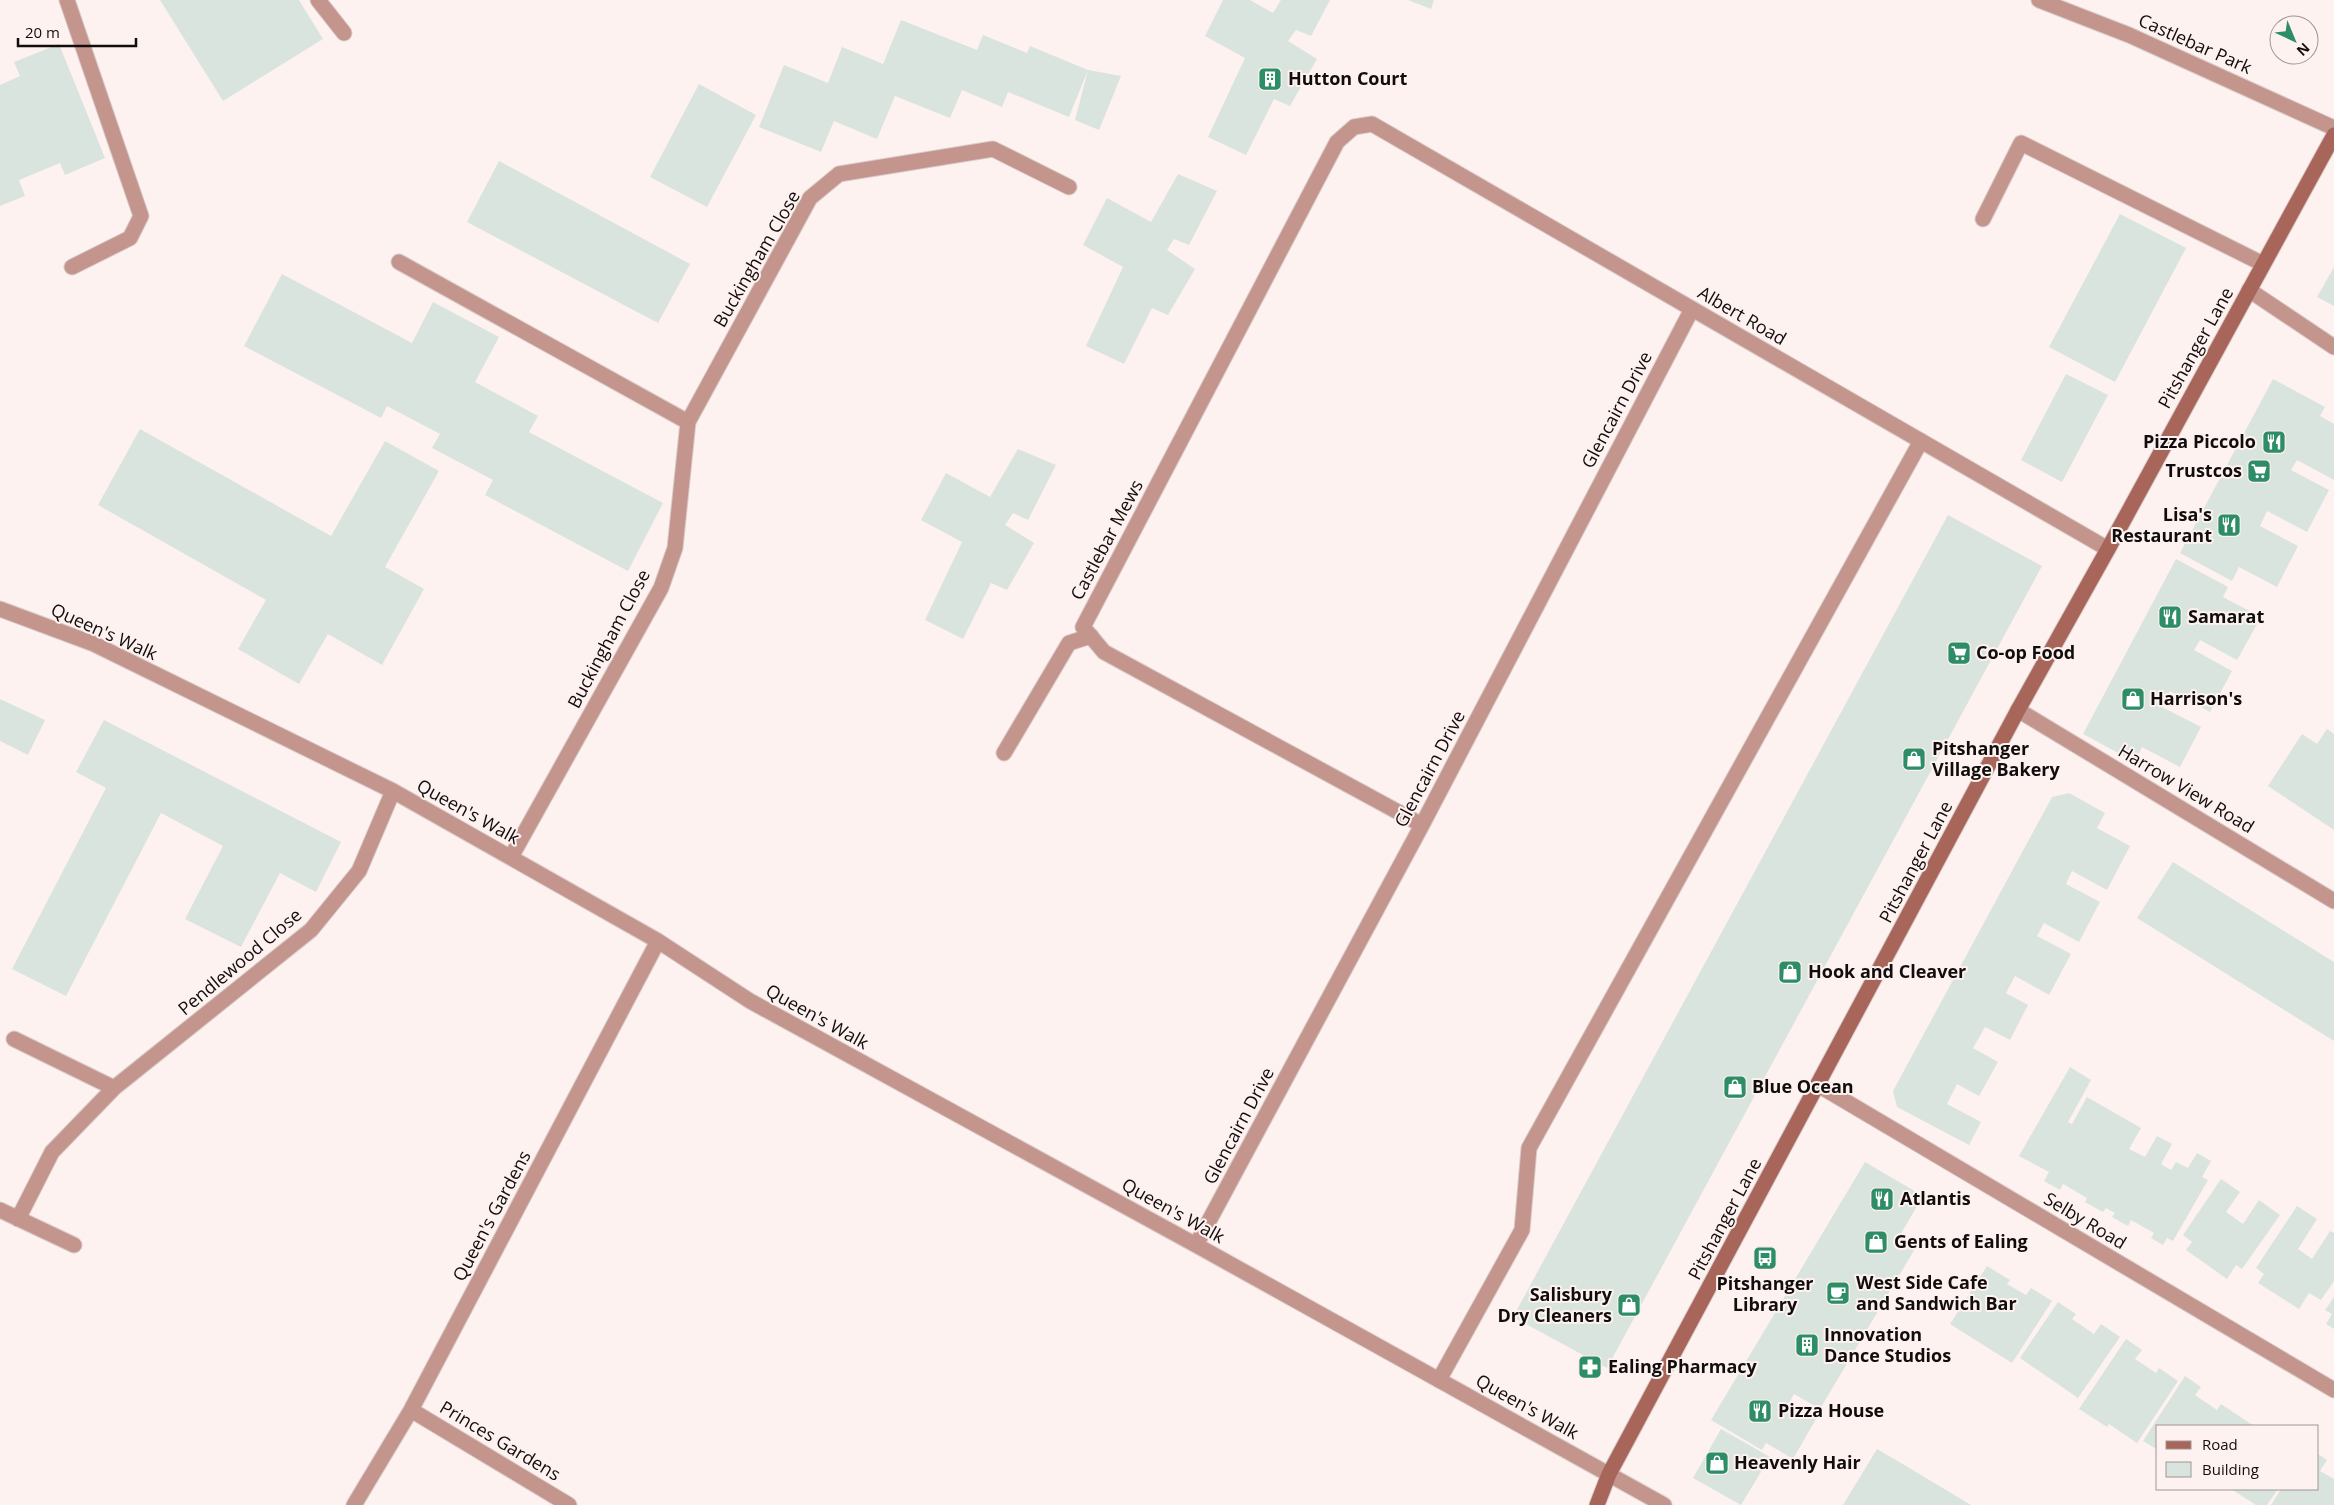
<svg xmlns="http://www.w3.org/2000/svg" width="2334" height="1505" font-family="'Open Sans',sans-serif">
  <rect width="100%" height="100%" fill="#fef2f0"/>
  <path fill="#d8e4dd" d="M160 0H299L323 39 223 101Z
    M1223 0H1250L1273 13 1281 0H1330L1311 36 1296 30 1288 41 1317 59 1290 106 1274 99 1246 155 1208 137 1245 58 1205 36Z
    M1408 0H1434L1431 9Z
    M901 20 977 50 983 35 1027 53 1030 46 1088 70 1121 76 1099 130 1075 120 1088 70 1069 117 1008 92 1002 107 962 90 950 118 895 96 877 139 834 121 821 152 759 127 784 65 828 83 842 47 883 64Z
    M59 44 105 158 65 175 60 163 19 180 25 196 0 206V85L20 76 14 62Z
    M699 84 756 115 707 207 650 177Z
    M499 161 690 264 658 323 467 222Z
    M1178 174 1217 191 1189 245 1174 239 1167 250 1195 269 1168 315 1152 308 1124 364 1086 346 1123 267 1083 245 1107 198 1151 222Z
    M2120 214 2186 248 2115 382 2049 347Z
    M2334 267V306L2317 297Z
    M282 274 412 343 433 302 499 337 475 382 538 416 529 432 663 503 628 571 485 495 493 480 432 448 440 434 387 406 381 418 244 346Z
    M2066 374 2108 395 2062 482 2021 460Z
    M2273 379 2325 407 2320 416 2334 424V480L2297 460 2291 470 2329 490 2307 532 2267 511 2260 526 2298 546 2277 587 2239 567 2232 581 2180 553Z
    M140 429 331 536 385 441 439 471 385 567 424 589 382 665 328 634 299 684 238 649 266 600 98 505Z
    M1018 449 1056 465 1028 520 1013 513 1005 525 1034 543 1007 590 991 583 963 639 925 620 962 542 921 520 946 473 990 497Z
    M1948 515 2042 566 1607 1368 1513 1317Z
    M2176 559 2228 587 2223 597 2261 617 2237 660 2200 640 2194 650 2232 671 2210 712 2170 691 2162 707 2201 727 2180 767 2142 747 2135 762 2083 734Z
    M0 699 45 720 28 755 0 741Z
    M104 720 341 842 316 892 280 873 241 947 185 919 223 846 161 813 66 996 12 969 106 788 76 772Z
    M2327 729 2334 734V830L2268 786 2302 734 2317 744Z
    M2069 793 2105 813 2097 828 2130 846 2107 890 2072 871 2066 884 2100 902 2079 942 2044 923 2037 936 2071 954 2049 995 2015 976 2006 993 2028 1005 2010 1040 1985 1027 1973 1048 1998 1062 1979 1096 1957 1084 1947 1104 1981 1122 1969 1145 1897 1107 1893 1091 2052 797Z
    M2173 862 2334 962V1041L2137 918Z
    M2070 1067 2091 1080 2068 1122 2072 1124 2087 1097 2141 1128 2129 1149 2145 1157 2157 1136 2172 1144 2161 1164 2171 1170 2176 1162 2188 1168 2197 1153 2211 1161 2202 1177 2208 1180 2173 1241 2167 1238 2163 1245 2151 1238 2154 1233 2131 1220 2128 1226 2112 1217 2115 1213 2106 1208 2103 1212 2085 1202 2087 1198 2063 1184 2060 1190 2044 1181 2049 1172 2019 1156Z
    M1865 1162 1923 1196 1899 1237 1916 1247 1820 1409 1794 1394 1789 1403 1816 1419 1793 1459 1766 1443 1762 1450 1711 1420Z
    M2221 1179 2240 1192 2226 1212 2243 1224 2259 1200 2280 1215 2242 1269 2236 1265 2227 1279 2186 1250 2192 1242 2183 1235Z
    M2297 1206 2317 1219 2298 1249 2312 1259 2330 1231 2334 1233V1281L2321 1300 2309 1293 2299 1309 2258 1283 2264 1274 2256 1268Z
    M1987 1266 2010 1280 2007 1284 2026 1295 2031 1288 2052 1301 2012 1363 1950 1324Z
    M2334 1297V1329L2326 1324 2332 1314 2325 1310Z
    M2058 1302 2076 1314 2072 1319 2094 1334 2101 1324 2120 1337 2078 1398 2020 1358Z
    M2126 1339 2142 1350 2135 1359 2156 1373 2159 1368 2178 1381 2137 1443 2109 1424 2107 1427 2079 1409Z
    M2185 1376 2201 1387 2195 1395 2217 1410 2221 1404 2254 1426H2158V1450L2143 1441Z
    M1721 1429 1770 1457 1741 1505 1693 1478Z
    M1877 1449 1906 1466 1971 1505H1843Z
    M2318 1454 2327 1460 2320 1471 2334 1479V1505H2271L2281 1489H2318Z
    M2231 1489H2278L2267 1505H2256Z"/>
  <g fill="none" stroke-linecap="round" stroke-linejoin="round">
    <g stroke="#d8cdcc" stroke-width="17">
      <path id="lane" d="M67 0 141 216 130 238 72 267
        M318 0 344 33
        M1983 219 2021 143 2263 264
        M1004 753 1069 643 1091 636
        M1439 1380 1522 1230 1529 1148 1921 441"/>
    </g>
    <g stroke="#d8cdcc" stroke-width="17">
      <path id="street" d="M2039 0 2129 35 2334 128
        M399 262 688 422
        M2249 290 2334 347
        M0 609 94 644 393 791 658 941 750 1001 1196 1245 1664 1505
        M2018 710 2334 901
        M1422 825 1104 652 1083 627 1337 142 1354 127 1372 124 2108 549
        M511 857 661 588 675 548 688 422 810 198 839 174 993 149 1069 187
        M14 1039 114 1088
        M1818 1085 2334 1390
        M0 1210 74 1245
        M18 1219 52 1152 114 1088 311 930 359 871 393 791
        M1196 1245 1422 825 1692 309
        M411 1410 569 1505
        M354 1505 411 1410 658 941"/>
    </g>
    <g stroke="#d8cdcc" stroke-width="17">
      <path id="secondary" d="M1597 1505 1609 1474 2018 710 2108 549 2334 135"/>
    </g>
    <use href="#lane" stroke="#c4958c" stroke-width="15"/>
    <use href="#street" stroke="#c4958c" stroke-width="15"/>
    <use href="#secondary" stroke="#a8665a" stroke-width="15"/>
  </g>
  <defs>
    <g id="building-square" transform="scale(1.25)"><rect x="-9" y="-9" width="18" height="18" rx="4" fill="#2d8d66" stroke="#fef2f0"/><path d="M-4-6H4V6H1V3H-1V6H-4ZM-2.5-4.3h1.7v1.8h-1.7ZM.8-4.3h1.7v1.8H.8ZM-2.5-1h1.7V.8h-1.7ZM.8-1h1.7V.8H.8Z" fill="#fff"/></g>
    <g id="restaurant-square" transform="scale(1.25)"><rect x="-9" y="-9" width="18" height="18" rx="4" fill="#2d8d66" stroke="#fef2f0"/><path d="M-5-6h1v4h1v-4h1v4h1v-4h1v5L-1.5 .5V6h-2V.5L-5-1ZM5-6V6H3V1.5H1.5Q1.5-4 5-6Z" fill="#fff"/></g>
    <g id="supermarket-square" transform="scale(1.25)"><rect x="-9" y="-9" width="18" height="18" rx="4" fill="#2d8d66" stroke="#fef2f0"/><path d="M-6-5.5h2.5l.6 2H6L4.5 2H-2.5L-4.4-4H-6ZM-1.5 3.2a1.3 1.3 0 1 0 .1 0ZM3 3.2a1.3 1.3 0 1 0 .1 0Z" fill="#fff"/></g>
    <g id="shop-square" transform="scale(1.25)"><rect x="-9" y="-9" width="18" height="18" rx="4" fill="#2d8d66" stroke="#fef2f0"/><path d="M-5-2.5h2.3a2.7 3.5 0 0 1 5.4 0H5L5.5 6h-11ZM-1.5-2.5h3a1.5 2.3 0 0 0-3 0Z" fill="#fff"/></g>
    <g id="bus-square" transform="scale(1.25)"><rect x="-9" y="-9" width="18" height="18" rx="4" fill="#2d8d66" stroke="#fef2f0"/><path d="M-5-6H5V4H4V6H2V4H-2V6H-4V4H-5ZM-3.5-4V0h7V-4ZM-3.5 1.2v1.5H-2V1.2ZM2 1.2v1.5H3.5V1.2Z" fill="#fff"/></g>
    <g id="cafe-square" transform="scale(1.25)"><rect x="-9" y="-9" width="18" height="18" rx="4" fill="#2d8d66" stroke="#fef2f0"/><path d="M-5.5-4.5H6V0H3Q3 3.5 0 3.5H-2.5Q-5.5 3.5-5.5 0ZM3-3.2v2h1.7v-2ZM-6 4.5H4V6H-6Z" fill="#fff"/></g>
    <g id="pharmacy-square" transform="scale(1.25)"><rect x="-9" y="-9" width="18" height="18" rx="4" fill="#2d8d66" stroke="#fef2f0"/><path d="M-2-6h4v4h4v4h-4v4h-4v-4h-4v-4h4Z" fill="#fff"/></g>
  </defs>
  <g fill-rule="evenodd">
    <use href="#building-square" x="1270" y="79"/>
    <use href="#restaurant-square" x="2274" y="442"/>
    <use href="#supermarket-square" x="2259" y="471"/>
    <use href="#restaurant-square" x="2229" y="525"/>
    <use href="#restaurant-square" x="2170" y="617"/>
    <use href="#supermarket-square" x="1959" y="653"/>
    <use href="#shop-square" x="2133" y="699"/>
    <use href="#shop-square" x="1914" y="759"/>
    <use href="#shop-square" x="1790" y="972"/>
    <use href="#shop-square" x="1735" y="1087"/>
    <use href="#restaurant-square" x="1882" y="1199"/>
    <use href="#shop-square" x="1876" y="1242"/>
    <use href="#bus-square" x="1765" y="1258"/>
    <use href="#cafe-square" x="1838" y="1293"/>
    <use href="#shop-square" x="1629" y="1305"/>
    <use href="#building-square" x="1807" y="1345"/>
    <use href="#pharmacy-square" x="1590" y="1367"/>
    <use href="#restaurant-square" x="1760" y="1411"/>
    <use href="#shop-square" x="1717" y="1463"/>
  </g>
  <g text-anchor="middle" stroke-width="4" stroke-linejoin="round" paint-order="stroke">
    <g font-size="18" fill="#110d0c" stroke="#fef2f0">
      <text transform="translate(2195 44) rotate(24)" y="6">Castlebar Park</text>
      <text transform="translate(757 259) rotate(-60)" y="6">Buckingham Close</text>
      <text transform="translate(1742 316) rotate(30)" y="6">Albert Road</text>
      <text transform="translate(2196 348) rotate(-61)" y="6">Pitshanger Lane</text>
      <text transform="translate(1617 410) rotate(-62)" y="6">Glencairn Drive</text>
      <text transform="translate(1107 540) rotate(-62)" y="6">Castlebar Mews</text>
      <text transform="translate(104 632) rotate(24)" y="6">Queen's Walk</text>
      <text transform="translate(609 639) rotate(-62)" y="6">Buckingham Close</text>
      <text transform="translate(1430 769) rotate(-62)" y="6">Glencairn Drive</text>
      <text transform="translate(2186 789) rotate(31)" y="6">Harrow View Road</text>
      <text transform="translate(468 812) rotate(29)" y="6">Queen's Walk</text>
      <text transform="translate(1916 862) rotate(-62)" y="6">Pitshanger Lane</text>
      <text transform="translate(240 962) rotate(-40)" y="6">Pendlewood Close</text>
      <text transform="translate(817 1017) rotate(29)" y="6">Queen's Walk</text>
      <text transform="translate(1239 1126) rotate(-62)" y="6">Glencairn Drive</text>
      <text transform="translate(1173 1211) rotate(29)" y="6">Queen's Walk</text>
      <text transform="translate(492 1216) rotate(-62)" y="6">Queen's Gardens</text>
      <text transform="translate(1725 1219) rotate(-62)" y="6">Pitshanger Lane</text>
      <text transform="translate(2085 1221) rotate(31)" y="6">Selby Road</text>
      <text transform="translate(1527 1407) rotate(29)" y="6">Queen's Walk</text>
      <text transform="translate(500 1441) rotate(31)" y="6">Princes Gardens</text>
    </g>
    <g font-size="18" font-weight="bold" fill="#110d0c" stroke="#fef2f0" text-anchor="start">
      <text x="1288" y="85">Hutton Court</text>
      <text x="2256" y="448" text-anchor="end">Pizza Piccolo</text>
      <text x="2242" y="477" text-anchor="end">Trustcos</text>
      <text x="2212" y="521" text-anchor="end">Lisa's<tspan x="2212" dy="21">Restaurant</tspan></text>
      <text x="2188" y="623">Samarat</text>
      <text x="1976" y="659">Co-op Food</text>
      <text x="2150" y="705">Harrison's</text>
      <text x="1932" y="755">Pitshanger<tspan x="1932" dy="21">Village Bakery</tspan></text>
      <text x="1808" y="978">Hook and Cleaver</text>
      <text x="1752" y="1093">Blue Ocean</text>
      <text x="1900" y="1205">Atlantis</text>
      <text x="1894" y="1248">Gents of Ealing</text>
      <text x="1856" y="1289">West Side Cafe<tspan x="1856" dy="21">and Sandwich Bar</tspan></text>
      <text x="1765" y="1290" text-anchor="middle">Pitshanger<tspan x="1765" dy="21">Library</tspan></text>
      <text x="1612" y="1301" text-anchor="end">Salisbury<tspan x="1612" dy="21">Dry Cleaners</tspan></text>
      <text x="1824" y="1341">Innovation<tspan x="1824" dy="21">Dance Studios</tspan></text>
      <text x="1608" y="1373">Ealing Pharmacy</text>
      <text x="1778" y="1417">Pizza House</text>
      <text x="1734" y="1469">Heavenly Hair</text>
    </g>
  </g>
  <rect x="2156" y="1425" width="162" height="65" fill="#fef2f0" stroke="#9f9695"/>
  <rect x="2166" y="1441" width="25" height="8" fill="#a8665a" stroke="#9f9695"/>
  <text x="2202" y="1450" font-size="15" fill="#110d0c">Road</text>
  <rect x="2166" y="1462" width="25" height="15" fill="#d8e4dd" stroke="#9f9695"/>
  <text x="2202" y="1475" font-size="15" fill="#110d0c">Building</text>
  <g transform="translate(2294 40) rotate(136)"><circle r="24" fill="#fef2f0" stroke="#9f9695"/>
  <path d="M0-4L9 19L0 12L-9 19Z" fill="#2d8d66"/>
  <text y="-8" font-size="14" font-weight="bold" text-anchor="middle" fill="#110d0c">N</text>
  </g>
  <path d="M18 38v8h118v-8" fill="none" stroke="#110d0c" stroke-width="2.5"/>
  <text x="25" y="38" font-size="15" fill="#110d0c" stroke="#fef2f0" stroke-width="4" paint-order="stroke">20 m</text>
</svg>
